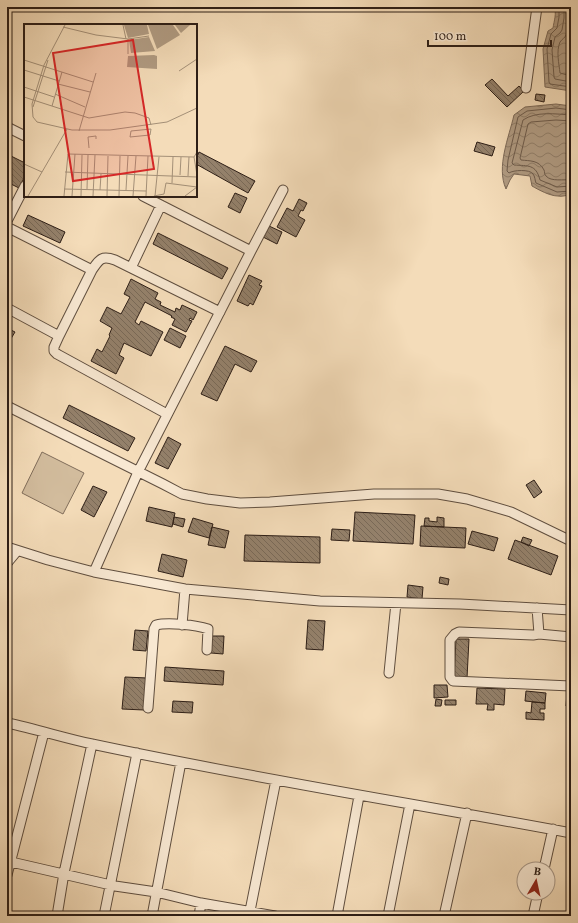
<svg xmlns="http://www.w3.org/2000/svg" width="578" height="923" font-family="Vollkorn,serif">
  <defs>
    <pattern id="water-waves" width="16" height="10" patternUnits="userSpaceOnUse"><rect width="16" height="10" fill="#b09b82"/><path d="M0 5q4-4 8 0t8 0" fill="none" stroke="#907e69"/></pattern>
    <pattern id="building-back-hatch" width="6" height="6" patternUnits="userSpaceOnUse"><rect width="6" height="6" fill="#94816b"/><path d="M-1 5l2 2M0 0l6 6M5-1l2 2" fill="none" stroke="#796957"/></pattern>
  </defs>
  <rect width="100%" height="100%" fill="#f4dcb9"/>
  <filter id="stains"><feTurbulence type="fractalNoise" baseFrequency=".005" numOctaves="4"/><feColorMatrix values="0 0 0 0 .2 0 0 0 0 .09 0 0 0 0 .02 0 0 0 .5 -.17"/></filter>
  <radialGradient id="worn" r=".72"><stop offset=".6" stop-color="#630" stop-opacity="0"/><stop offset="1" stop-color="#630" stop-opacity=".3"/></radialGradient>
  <path fill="#d2bc9d" stroke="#806d5a" d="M42 452 84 473 63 514 22 493Z"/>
  <path fill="url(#water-waves)" stroke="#7c6957" d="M554 7H571V91L545 87 543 49 548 31 553 28C554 21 557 13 554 7Z
    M556 104 571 106V195C566 195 562 197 558 196 550 196 539 190 532 186L530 176 514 174 510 180 506 189C496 167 509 137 514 115L525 107Z"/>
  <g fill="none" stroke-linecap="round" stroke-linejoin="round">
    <path stroke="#6e5c4c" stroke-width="1" d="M559 7V17L557 28 551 34 547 49 549 82 550 84 571 87
      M564 7V18L562 30 560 33 555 37 552 50 554 77 555 79 571 82
      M570 7C571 16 570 27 566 35 565 38 562 39 560 42 556 51 559 64 560 73L571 76
      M571 110 556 108 527 111 518 117 508 160 507 171 509 173C513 170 530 169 533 174 535 176 535 181 536 183L557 192 571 191
      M571 115C556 114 536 111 523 120L512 163 514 165C528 166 536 164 540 180L557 187 571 186
      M571 121 556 120 531 122 528 124 520 158 521 160C530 161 539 160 544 170 545 172 544 174 546 176 551 182 564 179 571 180"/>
  </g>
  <path fill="url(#building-back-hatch)" stroke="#2d1e16" d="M492 79 508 96 519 86 524 91 507 107 485 85Z
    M536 94 545 95 544 102 535 100Z
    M477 142 495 147 492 156 474 151Z
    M199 152 255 181 248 193 196 164V159Z
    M7 154 25 163V176L19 188 7 182Z
    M235 193 247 198 240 213 228 207Z
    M299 199 307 203 303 211 301 210 298 216 305 220 296 237 277 227 287 208 293 211Z
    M28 215 65 232 60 243 23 226Z
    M269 226 282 232 277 244 263 237Z
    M158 233 228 268 222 279 153 244Z
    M249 275 262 281 259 285 262 286 253 305 250 303 248 306 237 301Z
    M131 279 158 293 155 299 161 302 160 305 175 312 176 308 180 310 182 305 197 312 193 320 190 318 189 320 192 321 186 332 172 325 175 319 171 317 172 316 145 302 135 322 139 325 141 321 163 332 151 356 124 343 119 355 124 358 116 374 91 361 97 349 102 352 110 336 109 335 112 328 100 321 107 307 121 314 130 297 124 294Z
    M7 328 15 332 9 342 7 341Z
    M170 328 186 336 180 348 164 340Z
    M225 346 257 361 251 372 235 364 217 401 201 394Z
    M69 405 135 438 128 451 63 418Z
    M168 437 181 444 168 469 155 463Z
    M534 480 542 492 534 498 526 485Z
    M93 486 107 492 94 517 81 510Z
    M149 507 175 513 172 527 146 521Z
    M355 512 415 515 413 544 353 541Z
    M174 517 185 519 183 527 173 524Z
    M437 517 444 518V527L424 526 425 518H429V521L437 522Z
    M193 518 213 524 209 538 188 532Z
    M421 526 466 528 465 548 420 546Z
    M212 527 229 531 225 548 208 545Z
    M332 529 350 530 349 541 331 540Z
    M472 531 498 538 494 551 468 544Z
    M245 535 320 537V563L244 561Z
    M523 537 532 540 529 546 521 542Z
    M515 540 558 556 551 575 508 559Z
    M162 554 187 560 183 577 158 571Z
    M440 577 449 579 448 585 439 583Z
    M408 585 423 587 422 599 407 597Z
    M308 620 325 621 323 650 306 649Z
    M135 630 148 631 146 651 133 650Z
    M212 636H224L223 654 211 653Z
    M456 639H469L467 678 454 677Z
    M165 667 224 671 223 685 164 681Z
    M125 677 147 678 144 710 122 709Z
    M434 685H447L448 697 434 698Z
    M477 688 505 689 504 705 494 704V710H487L488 704H476Z
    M526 691 546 693 545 703 525 701Z
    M567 692H571V706H566Z
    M436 699 442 700 441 706H435Z
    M445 700H456V705H445Z
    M173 701 193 702 192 713 172 712Z
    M532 702 545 703V709H540V713H544V720L526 719V712L531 713Z"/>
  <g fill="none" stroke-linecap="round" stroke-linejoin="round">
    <g stroke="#5f4e3f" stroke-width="11">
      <path id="street" d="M526 88 537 7
        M7 127 25 136
        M143 196 251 251
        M7 221 25 186
        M7 227 92 270C99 260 101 255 115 260L220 312
        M131 268 161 205
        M7 308 59 336 54 347V351L57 354 167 414
        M59 336 92 270
        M7 406 163 484 182 494 207 499 240 503 270 502 374 494H438L467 499 511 512 571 541
        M7 547 48 560 94 572 185 589 320 601 460 604 571 610
        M7 563 17 551
        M94 572 138 472 251 251 283 190
        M537 608 539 634
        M182 625 185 589
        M571 637 539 634 533 635 459 632 455 634 450 640V677L453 681 571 686
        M389 673 396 603
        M148 708 154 629 156 625C168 622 196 625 208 629L207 650
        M7 723C36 729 64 738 92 744 251 778 411 803 571 833
        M7 861 115 886 156 892 201 903 275 916
        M544 869 553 829
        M7 875 44 732
        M57 916 64 873 92 744
        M104 916 137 753
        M152 916 181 762
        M199 916 201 903
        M249 916 276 780
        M337 916 359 796
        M388 916 410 804
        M444 916 467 813
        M533 916 538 893"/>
    </g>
    <use href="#street" stroke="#f8e8d2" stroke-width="9"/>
  </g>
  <g transform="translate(24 24)">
    <rect width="173" height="173" fill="#f4dcb9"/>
    <path d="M100 1H123L125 10 104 14ZM124 1H149L156 11 133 25ZM151 1H166L157 9ZM125 13 131 27 107 29 105 16ZM130 31 133 32V45L103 43 104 32Z" fill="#b09b82"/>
    <path fill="none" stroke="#a49078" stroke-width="1" d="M41 1 20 41 8 80 9 93 13 98 48 106H86L143 98 173 84M99 1 102 15M39 3 72 11 104 15V30M104 15 125 12M0 36 69 58M0 46 35 57M155 47 173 35M34 60 66 68M0 63 30 73M31 70 61 83M0 73 65 94 101 88 111 89 125 94 127 101M28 82 38 48M9 83 24 36M127 105 126 111 106 113 107 107ZM55 107 72 49M65 124 64 113 72 112V115M173 128 170 133 173 151M0 140 18 148 4 172M18 148 43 105M41 148 173 153M156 151 157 133M164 152 165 133M148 159 149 133M40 165 122 167M63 165 64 131M76 166 77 150M102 166 104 132M40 172 44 130 170 133M48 172 51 130M57 172 58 131M69 172 71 131M83 172 84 132M95 172 96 132M109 172 112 132M122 172 124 132M130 172 140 170 142 159 173 163M131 172 135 133M161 172 173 163"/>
    <path fill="#d62828" fill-opacity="0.15" stroke="#d62828" stroke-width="2" d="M109 16 130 145 49 157 29 29Z"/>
    <rect width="173" height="173" fill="none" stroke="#2d1e16" stroke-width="2"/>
  </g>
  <rect width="578" height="923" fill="none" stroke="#f4dcb9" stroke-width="24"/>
  <rect x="8" y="8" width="562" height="907" fill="none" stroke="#2d1e16" stroke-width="2"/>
  <rect x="12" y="12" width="554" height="899" fill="none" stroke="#2d1e16"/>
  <g transform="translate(536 881) rotate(9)"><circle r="19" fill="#f8e8d2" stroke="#a79787"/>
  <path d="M0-3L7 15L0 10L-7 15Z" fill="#8f2418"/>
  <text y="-6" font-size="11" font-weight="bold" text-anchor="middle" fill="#2d1e16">B</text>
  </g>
  <path d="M428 40v6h123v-6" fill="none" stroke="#2d1e16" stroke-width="2"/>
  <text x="434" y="40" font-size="12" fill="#2d1e16" stroke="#f8e8d2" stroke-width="3" paint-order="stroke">100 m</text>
  <rect width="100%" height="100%" filter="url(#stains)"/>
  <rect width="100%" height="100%" fill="url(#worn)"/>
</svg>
